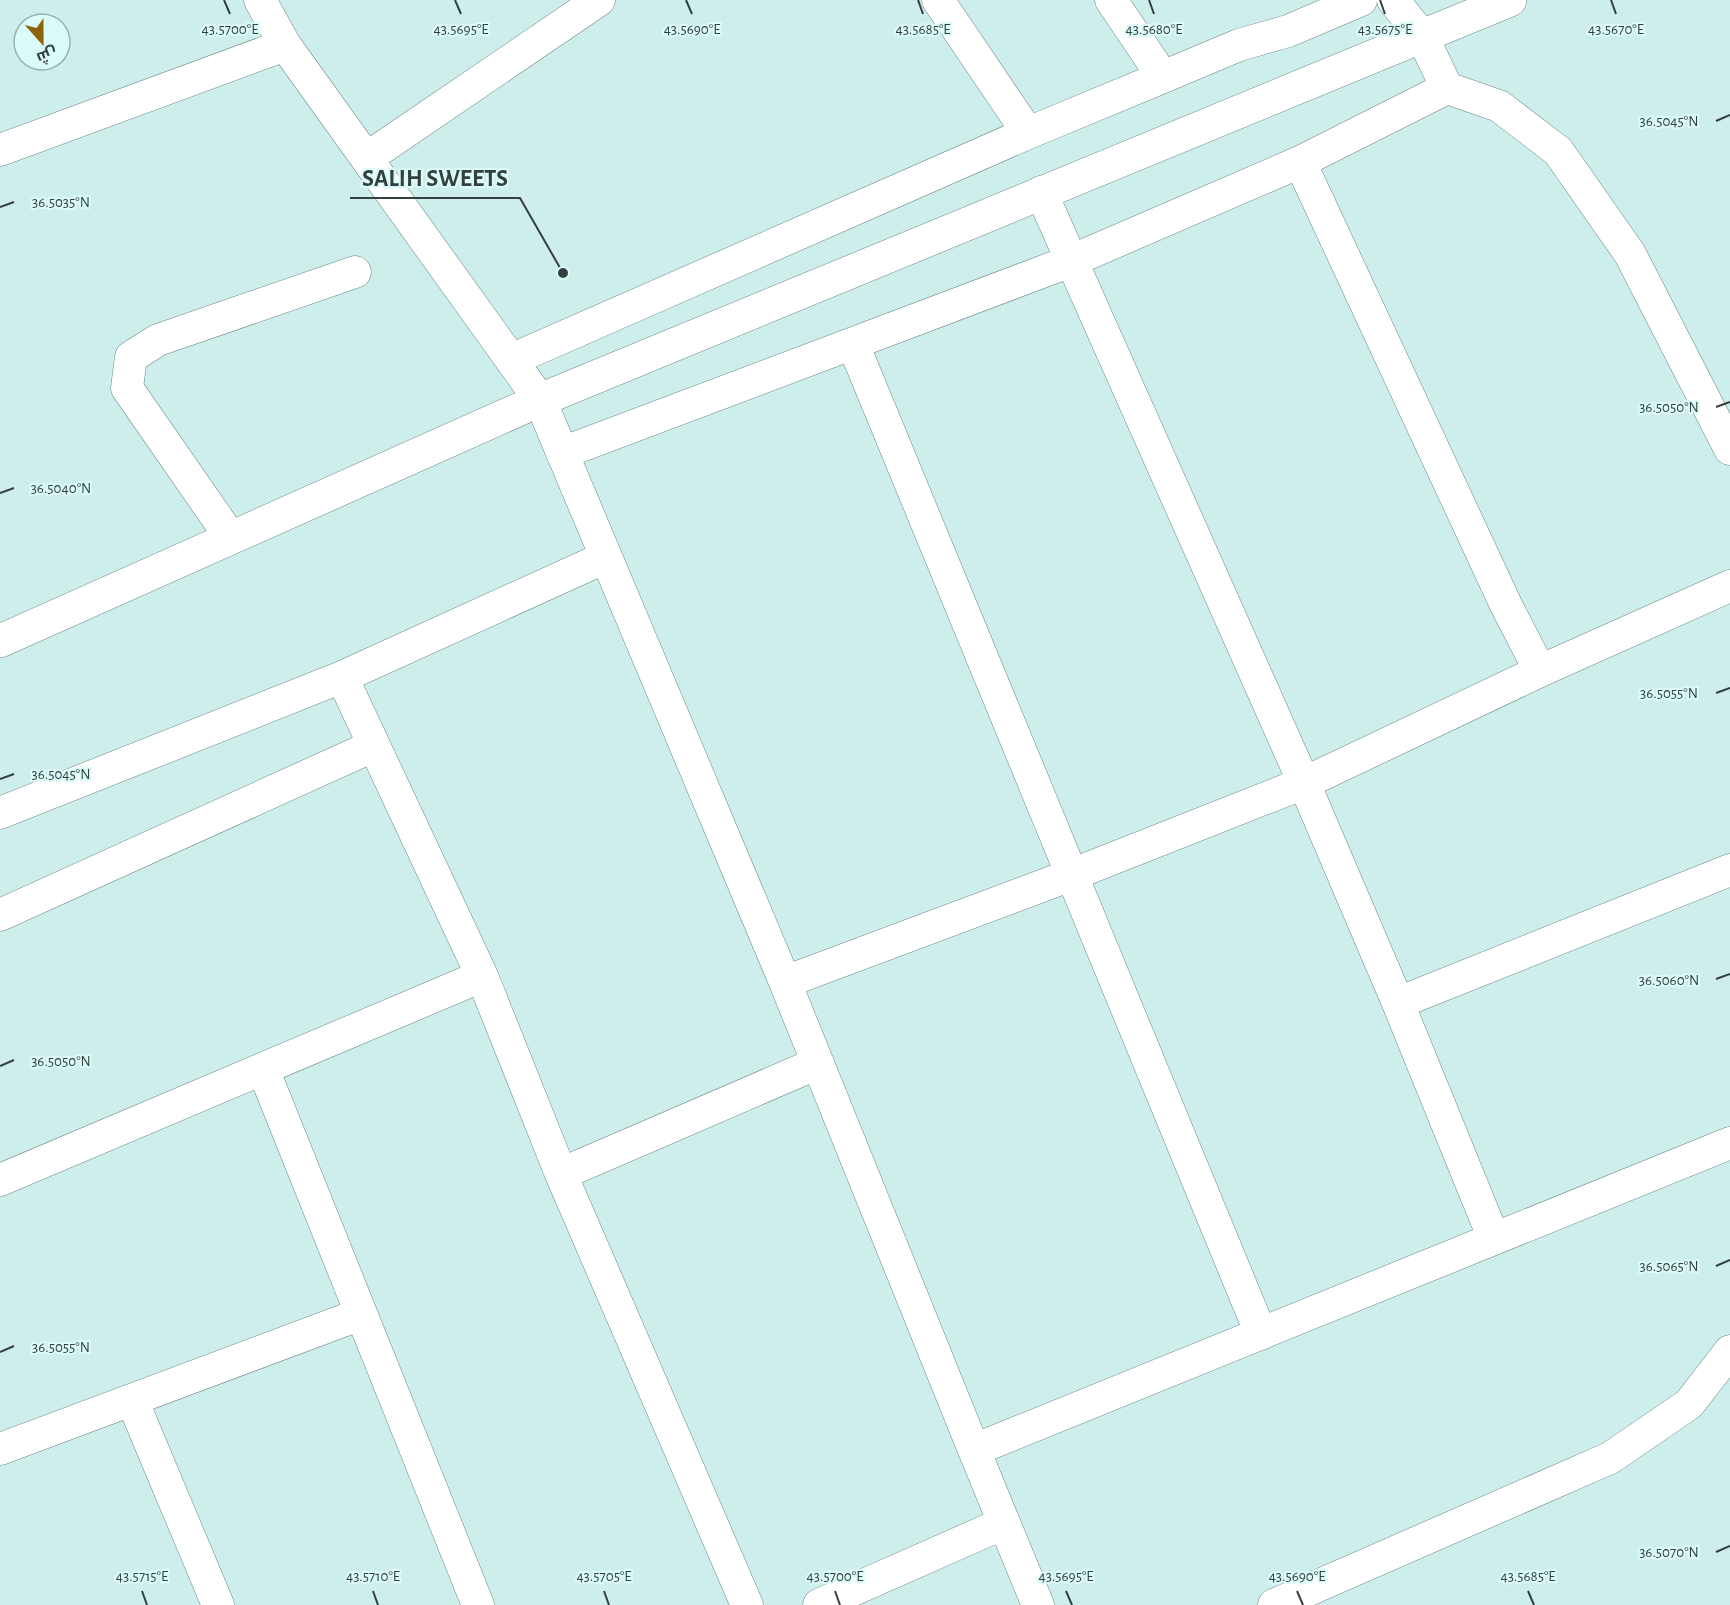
<svg xmlns="http://www.w3.org/2000/svg" width="1730" height="1605" font-family="'Alegreya Sans',Cairo,sans-serif">
  <rect width="100%" height="100%" fill="#cdeeeb"/>
  <g fill="none" stroke-linecap="round" stroke-linejoin="round">
    <g stroke="#6b8986" stroke-width="33">
      <path id="minor" d="M260 0 285 45 540 400 785 982 974 1450 1038 1605
        M938 0 1028 133
        M1111 0 1163 77 1239 45 1288 31 1361 0
        M1393 0 1422 36 1447 88 1499 106 1558 151 1630 254 1730 449
        M1447 88 1300 162 1506 605 1540 671
        M0 150 285 45
        M367 158 599 0
        M1041 192 1304 783 1398 1003 1494 1239
        M853 344 1261 1334
        M511 360 1028 133 1163 77
        M562 453 1071 261 1300 162
        M231 538 127 388 131 357 158 340 355 272
        M342 677 482 976 561 1174 747 1605
        M0 813 342 677 606 557
        M0 915 373 746
        M785 982 1071 875 1304 783 1540 671 1730 586
        M1398 1003 1730 870
        M263 1069 478 1605
        M561 1174 818 1063
        M0 1180 482 976
        M132 1400 218 1605
        M0 1449 361 1314
        M974 1450 1730 1143
        M819 1605 1004 1523
        M1274 1605 1610 1458 1689 1404 1730 1351"/>
    </g>
    <g stroke="#6b8986" stroke-width="34">
      <path id="secondary" d="M0 641 540 400 1510 0"/>
    </g>
    <use href="#minor" stroke="#fff" stroke-width="32"/>
    <use href="#secondary" stroke="#fff" stroke-width="33"/>
  </g>
  <path fill="none" stroke="#33403f" stroke-width="2" d="M224 0 230 14M455 0 461 14M686 0 692 14M918 0 923 14M1149 0 1154 14M1380 0 1385 14M1611 0 1616 14M1716 121 1730 115M0 207 14 202M1716 407 1730 402M0 493 14 488M1716 693 1730 688M0 779 14 774M1716 979 1730 974M0 1066 14 1060M1716 1266 1730 1260M0 1352 14 1346M1716 1552 1730 1546M142 1591 147 1605M373 1591 378 1605M604 1591 609 1605M835 1591 840 1605M1066 1591 1072 1605M1297 1591 1303 1605M1528 1591 1534 1605"/>
  <g font-size="15" text-anchor="middle" fill="#33403f" stroke="#dafbf8" stroke-width="4.5" stroke-linejoin="round" paint-order="stroke">
    <text x="230" y="34">43.5700°E</text>
    <text x="461" y="34">43.5695°E</text>
    <text x="692" y="34">43.5690°E</text>
    <text x="923" y="34">43.5685°E</text>
    <text x="1154" y="34">43.5680°E</text>
    <text x="1385" y="34">43.5675°E</text>
    <text x="1616" y="34">43.5670°E</text>
    <text x="1669" y="126">36.5045°N</text>
    <text x="61" y="207">36.5035°N</text>
    <text x="1669" y="412">36.5050°N</text>
    <text x="61" y="493">36.5040°N</text>
    <text x="1669" y="698">36.5055°N</text>
    <text x="61" y="779">36.5045°N</text>
    <text x="1669" y="985">36.5060°N</text>
    <text x="61" y="1066">36.5050°N</text>
    <text x="1669" y="1271">36.5065°N</text>
    <text x="61" y="1352">36.5055°N</text>
    <text x="1669" y="1557">36.5070°N</text>
    <text x="142" y="1581">43.5715°E</text>
    <text x="373" y="1581">43.5710°E</text>
    <text x="604" y="1581">43.5705°E</text>
    <text x="835" y="1581">43.5700°E</text>
    <text x="1066" y="1581">43.5695°E</text>
    <text x="1297" y="1581">43.5690°E</text>
    <text x="1528" y="1581">43.5685°E</text>
  </g>
  <path fill="none" stroke="#33403f" stroke-width="2" d="M563 273L520 198H350"/>
  <circle fill="#33403f" stroke="#dafbf8" stroke-width="2" cx="563" cy="273" r="6"/>
  <g font-size="24" text-anchor="middle" font-weight="bold" fill="#33403f" stroke="#dafbf8" stroke-width="4.5" stroke-linejoin="round" paint-order="stroke">
    <text x="435" y="186">SALIH SWEETS</text>
  </g>
  <g transform="translate(42 42) rotate(159)"><circle r="28" fill="#dafbf8" stroke="#97b0ae" stroke-width="1.5"/>
  <path d="M0-4.5L10 22L0 15L-10 22Z" fill="#8e6309"/>
  <text y="-9" font-size="16" font-weight="bold" text-anchor="middle" fill="#33403f">ش</text>
  </g>
</svg>
